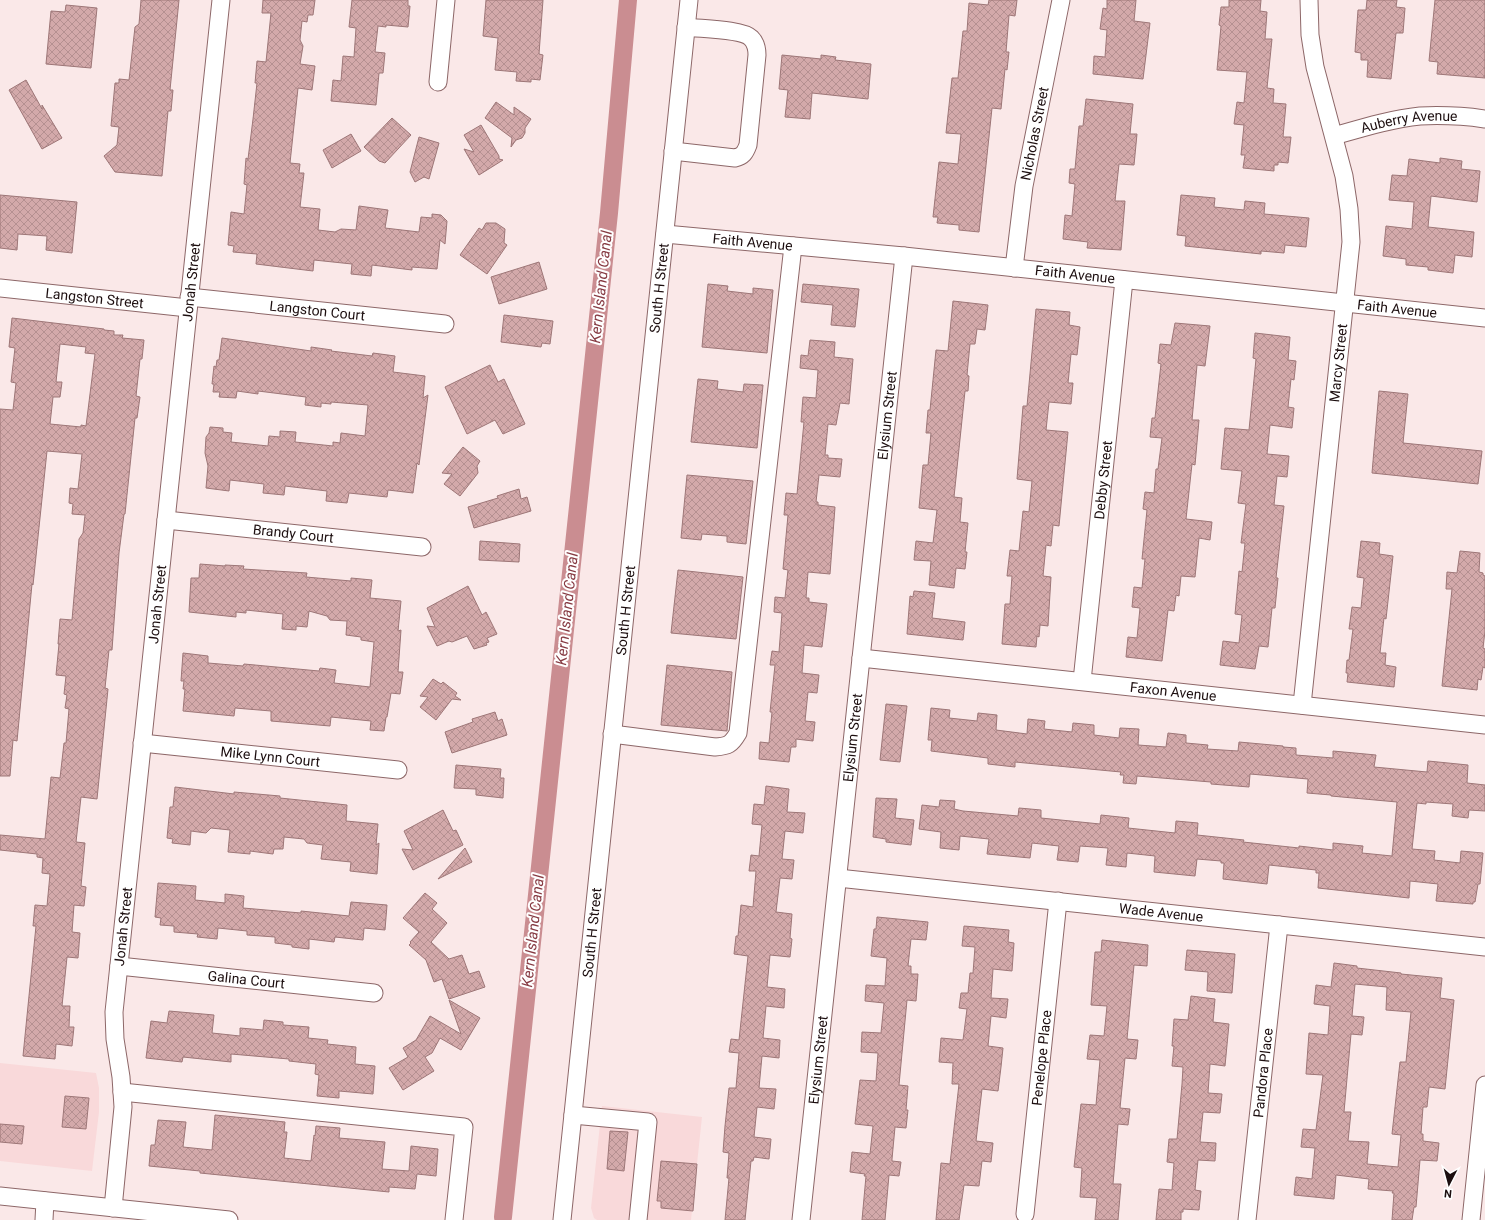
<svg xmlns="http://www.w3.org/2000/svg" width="1485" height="1220" font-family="Roboto,sans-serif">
  <defs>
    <pattern id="building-cross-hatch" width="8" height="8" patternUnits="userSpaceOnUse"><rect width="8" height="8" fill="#d3a9aa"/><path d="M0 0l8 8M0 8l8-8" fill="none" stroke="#b59091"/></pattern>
  </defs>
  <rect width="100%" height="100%" fill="#fae8e8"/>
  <path fill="#f9d9da" d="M0 1063 96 1073 99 1088V1112L92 1171 0 1161Z
    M602 1106 702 1117 691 1220H597L594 1218 591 1208Z"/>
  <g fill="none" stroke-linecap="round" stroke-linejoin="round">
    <path stroke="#ca8d91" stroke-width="18" d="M503 1217 609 213 628 0"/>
  </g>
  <path fill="url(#building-cross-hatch)" stroke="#9d7677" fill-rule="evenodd" d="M141 0H179L170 90H173L171 111H168L162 176 115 172 104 156 117 145 119 127 111 126 115 83H119V79L129 80 135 27 139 24Z
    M263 0H315L313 15H308L307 22 302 21 300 40 303 46 300 64 315 66 312 90 298 88 290 163 300 164 299 173H304L300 207 320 209 318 230 335 232 341 229 356 230 359 206 388 210 385 228 419 232 421 217 432 218V214L441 215 447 221 445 244 440 240 437 269 412 267V270L372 265 371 276 351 274 352 264 314 260 313 271 256 264 257 254 233 252 234 246 228 245 231 212 244 214 247 185 244 184 246 158 248 159 253 119 257 83H255L257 61 266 62 271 13H262Z
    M352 0H408V6H410L408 27 386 25V27L378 26 375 52 385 53 383 73H379L376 105 331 101 333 80 341 81 343 56 354 57 356 28 349 27Z
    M486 0H543L539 54 543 55 540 80 531 79V82L516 81 517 72 495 70 498 38 483 36Z
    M989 0H1017L1015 16 1009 15 1006 52H1009L1007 70 1005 69 1001 109 992 108 979 232 959 230V225L937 223 938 217H933L939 162 958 164 961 134 946 133 952 78H958L963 31H967L969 3 988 5Z
    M1107 0H1136L1134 21 1150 23 1143 79 1093 74 1094 56 1105 57 1107 30 1100 29 1103 8 1107 9Z
    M1229 0H1261L1260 11 1267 12 1265 39H1272L1267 88 1274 89 1273 103 1286 104 1283 137H1291L1288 163 1278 162V165H1274V171L1243 168 1245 155H1241L1244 125 1234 124 1237 102 1244 103 1247 72 1217 70 1221 26 1219 25 1221 7H1229Z
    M1367 0H1397L1396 7 1405 8 1403 33H1396L1391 79 1367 77 1368 60H1361V53L1355 52 1358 10H1366Z
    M1435 0H1485V78L1437 74 1438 62 1429 61Z
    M66 5 97 8 91 68 46 64 51 11 65 12Z
    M782 55 821 59V55L836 57 835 60 871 64 868 99 812 93 810 119 785 117 788 90 779 89Z
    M26 80 42 109V105L62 138 42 149 9 90Z
    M1086 99 1133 104 1130 134H1137L1134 165 1119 164 1115 201H1125L1121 250 1087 248 1088 242 1063 239 1065 215 1072 216 1075 184 1069 183 1070 169H1075L1079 126H1083Z
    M496 102 514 115V107L531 119 525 128V133L522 138 516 140 511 147 512 138 485 118Z
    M392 118 411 135 385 163 379 161 364 147Z
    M481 125 499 156V159L503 160 479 175 464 149 474 152 464 135Z
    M351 134 361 151 332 168 323 150Z
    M419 137 439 143 429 179 424 177 415 182 410 172Z
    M1440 158 1462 161 1461 169 1480 171 1477 202 1431 196 1428 227 1474 232 1472 257 1455 255 1453 273 1428 270V267L1406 265V259L1383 256 1386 226 1412 229 1414 202 1389 200 1392 175 1407 176 1409 159 1440 163Z
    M0 195 77 202 72 253 46 250 47 236 18 234 17 250 0 248Z
    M1181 195 1215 198 1214 207 1244 210 1245 201 1265 203 1264 214 1309 218 1306 247 1285 245 1284 253 1261 251V254L1185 246 1186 236 1177 235Z
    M486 223H496L505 229 504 243 507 245 487 274 460 255 479 228 482 230Z
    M539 262 547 289 499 304 491 277Z
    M708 284 728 286 727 291 753 294V288L773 290 767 353 702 347Z
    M803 284 859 289 855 327 831 325 833 305 801 302Z
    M953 301 988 305 985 330 977 329 975 344H970L967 375 969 376 968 391H965L954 497 962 498 960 522 968 523 965 552H967L965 569 956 568 954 588 929 585 931 561 914 560 916 541 933 543 937 510 919 508 923 465H928L931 433H926L928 410H930L936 350 948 351Z
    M1036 309 1070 312 1069 325 1080 327 1077 355 1071 354 1068 383H1073L1071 404 1049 402 1046 430 1068 432 1059 526 1053 525 1051 546 1046 545 1043 576 1051 577 1048 626 1040 625 1039 637 1037 636 1036 647 1002 644 1005 604H1010L1012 576H1007L1010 550 1019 551 1023 511 1029 512 1032 481 1017 479 1023 406H1027Z
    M504 315 553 321 550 344 542 343 541 347 501 342Z
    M12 318 104 329V330L114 331V335H123L122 338 144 340 142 359H140L136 396 140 397 137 418H135L125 514H124L119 553 112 650H109L105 688 108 689 97 799 81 797 76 842 85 843 81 886 86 887 84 906 74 905 72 932 80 933 78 958 67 957 62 1006H70L69 1027H74L72 1046 56 1044 55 1059 23 1056 36 926H33L35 905 47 906 50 874 42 873 43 858 37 857V854L0 850V835L45 839 51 777 60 778 64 743H66L69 709 65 708 67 695 64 694 66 676 56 675 59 644H58L60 619 72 620 79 539 83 533 85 515 72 514 73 504 69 503 70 488 78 489 82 454 47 451 33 585 32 584 17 741 13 740 10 776H0V409L13 410 16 383 11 382 15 348 9 347ZM60 344 86 347 85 353 95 354 86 426 81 425V427L50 424 53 397H60L62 382H56Z
    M1175 323 1210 326 1205 366 1197 365 1192 420H1199L1195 465 1192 464 1186 519 1212 522 1210 540 1199 538 1195 577 1181 576 1179 596 1176 595 1174 611 1168 610 1162 661 1126 657 1128 637 1137 638 1140 608 1132 607 1134 587 1142 588 1145 559H1142L1147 510 1143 509 1145 492 1154 493 1156 469H1158L1162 438 1150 437 1152 418H1155L1161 364 1158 363 1160 344 1171 345Z
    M1255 333 1290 337 1288 360 1296 361 1294 380 1291 379 1288 407 1294 408 1292 428 1270 425 1267 454 1289 456 1287 477 1277 476 1274 505 1284 506 1276 578H1278L1275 608H1272L1268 647 1259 646 1255 669 1220 665 1223 641 1239 643 1242 615 1235 614 1239 571 1242 572 1245 543H1241L1246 504 1238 503 1242 471 1221 469 1225 428 1249 430 1256 359 1253 358Z
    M222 338 311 351V347L332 350 331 351 372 356 373 353 395 356 393 372 425 376 423 398 428 395 419 465 417 463 413 493 388 490 387 497 349 493 347 503 326 501 327 491 285 486 284 495 263 493 264 484 230 480 229 491 206 488 208 466 205 453 206 437 209 433 210 427 223 428V432L232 433 231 442 268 446 269 436 280 437V431L296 432 295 442 333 446V442L340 443 341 433 365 436 368 405 331 402V404L321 403V407L305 405 306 397 258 391V394L237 391 236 398 219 397 220 392H213L214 384H212L214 366 216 367 217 360H219Z
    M810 340 835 342 834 357 853 359 849 404 840 403 836 425 828 424 825 455H828V458L842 459 840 477 819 475 816 502H818V505L835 507 830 574 808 572 806 598H809V602L827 604 822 647 804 645 802 673 819 675 817 693 808 692 805 721 815 722 813 741 796 739V747H791L789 762 759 759 760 742 769 743 772 712H770L775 665H770L772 651 779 652 782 613 774 612 775 597 785 598 788 570 783 569 788 515H784L786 493 797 494 804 422H801L803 397 816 398 818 370 800 368 801 355 808 356Z
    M490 365 498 382 504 379 525 424 503 434 495 420 467 434 445 387Z
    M698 379 718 381 717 389 743 392 744 384 763 385 757 448 691 442Z
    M1379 391 1408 394 1403 443 1482 451 1478 484 1372 473Z
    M463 447 480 461 477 466 478 473 460 496 444 484 452 474 442 473Z
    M687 475 753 481 746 544 727 542V536L702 534 701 540 681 538Z
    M519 489 521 499 527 497 531 511 474 528 468 507 498 498 497 496Z
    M480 541 520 544 519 562 479 560Z
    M1361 541 1380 543 1379 554 1393 556 1386 619 1384 618 1380 653H1386L1385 665 1396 667 1394 687 1347 682 1348 673H1346L1347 660H1349L1353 629H1349L1352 607 1361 608 1364 578 1357 577Z
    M1460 551 1480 553 1479 572 1483 573V575L1485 576V631L1483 648 1485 649V668L1483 667 1481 680 1478 679 1477 690 1442 686 1452 589H1446L1447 572 1457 573Z
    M200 564 225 566V565L244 566 243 569 307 573 306 577 351 581V578L372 580 370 598 401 601 398 631 401 630 398 672H403L400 694 391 693 387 717H386L384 731 370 730 371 721 331 717 330 726 271 721V711L235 708 234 716 183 711 185 689H183L184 681H181L183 653 208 656V663L243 666 244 664 319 671 320 668 336 670 334 683 370 687 374 642 361 640V637L346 635 347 621 330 620 327 616 309 611 307 627 296 626V630L282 629 283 614 246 610V613L236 612V617L189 612 191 578H199Z
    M678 570 743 577 736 639 671 633Z
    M468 586 482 615 486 612 497 634 487 638 489 642 486 643 487 645 474 649 467 636 452 642 449 641 437 646 427 626 435 627 427 608Z
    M914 591 935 593 932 618 965 622 963 640 907 634 910 596 913 597Z
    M667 665 732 672 727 731 661 725Z
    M433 679 441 684 443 682 457 693 455 696 461 700 452 699 436 720 420 707 428 697 420 696Z
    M886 704 907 706 900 762 880 760Z
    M931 708 950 710 949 718 977 721 978 713 997 715 996 730 1027 734 1028 719 1045 721 1044 729 1072 732 1073 723 1094 725V735L1119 738 1120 728 1139 729 1138 745 1166 747 1168 733 1186 735V743L1208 745 1207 749 1238 751 1239 742 1283 746V747L1296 748V755L1333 758V751L1376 755 1374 767 1427 772 1428 761 1468 765 1467 783 1485 785V811L1469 810 1468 818 1452 816 1453 804 1426 802V804L1417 803 1412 849 1435 851 1434 860 1460 863 1461 851 1483 853 1480 884H1478L1475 902H1473V904L1436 901 1438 884 1410 881 1409 898 1318 888 1319 873H1316V870L1297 868 1269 865 1267 884 1223 879 1224 863H1221V861L1197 859 1195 876 1154 872 1155 856 1127 853 1126 867 1106 865 1108 848 1080 846 1078 862 1057 860 1059 846 1032 843 1030 858 987 854 989 839 960 836 959 850 940 848 941 832 919 829 922 805 939 807 940 800 955 801 954 809 963 811 1018 816 1019 808 1041 810V818L1100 824 1101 815 1129 818 1128 828 1175 833 1176 821 1198 823 1197 835 1244 840 1243 842 1299 848V846L1333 850V843L1363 846 1362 853 1392 856 1397 802 1331 796V795L1307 793 1308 779 1250 774 1249 787 1211 784V782L1137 776 1136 784 1123 783 1124 775H1120L1121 772 1015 762V767L988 764V758L931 751 932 740H928Z
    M495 712 498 721 502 719 507 735 452 753 445 732 473 722 472 719Z
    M456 765 501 769 500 778H504L503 798 476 795V789L454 788Z
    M766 786 789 789 787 812 805 813 803 833 785 831 782 859 794 860 792 879 780 878 776 912 792 914 790 938 792 939 790 957 770 955 767 987 785 989 784 1008 766 1006 763 1038 780 1040 779 1058 762 1056 759 1088 776 1089 774 1109 757 1107 754 1137 771 1139 769 1159 754 1157 753 1161H751L745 1220H725L729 1178H727L729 1153 723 1152 725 1126 729 1088H736L739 1053 729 1052 731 1039 739 1040 748 956 734 954 736 936H738L741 905 753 907 756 871H749L751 855 759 856 762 825 752 824 754 804 764 805Z
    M175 787 234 794V792L280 796V798L347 805 346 821 378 824 376 845 379 843 377 874 350 871 351 862 321 859 323 845 307 843 304 839 284 837 283 849H274L273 854 250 851V854L228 852 230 830 211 828 206 833 191 831 190 845 172 843 173 839 167 838 170 807H173Z
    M876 798 897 799 895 818 914 820 911 845 886 842V839L873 837Z
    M443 810 453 831 456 830 463 845 413 870 402 849 413 850 404 831Z
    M465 848 472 862 438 879Z
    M158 883 196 886 195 900 225 903V894L244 896 243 908 301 913V911L349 916 351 902 387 905 385 930 364 928 363 940 335 937 334 942 309 939V949L292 947V945L275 943V937L247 935V931L218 928 217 939 197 937 198 934 174 932V926L160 925 161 918 155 917Z
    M425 893 437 903 432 909 447 923 431 942 449 959 462 955 469 974 479 971 485 987 449 999 442 979 434 982 426 960 409 945 411 943 410 942 419 932 403 918Z
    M877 917 928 922 926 940 911 939 908 966H911V974H918L916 1001 907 1000 899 1085 908 1086 906 1110H908L906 1128 895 1127 892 1159V1161L901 1162 899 1176 889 1175 885 1220H862L866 1176H864L865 1174 850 1172 852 1152 870 1154 873 1126 855 1124 860 1080 876 1081 878 1053 861 1052 862 1032 881 1033 884 1003 865 1001 866 985 885 986 887 958 871 956 874 929H876Z
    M964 926 1009 930 1008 942 1014 943 1012 971 993 969 991 998 1008 999 1006 1018 991 1016 988 1046 1003 1048 1001 1067 998 1091 982 1089 976 1141 993 1143 991 1162 982 1161 979 1186 964 1185 959 1220H936L941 1163 950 1164 959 1084H952L953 1063 939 1062 941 1038 963 1040 967 1009 959 1008 961 993H968L970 973H973L975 947 962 946Z
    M1102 940 1148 945 1147 966 1134 965 1127 1039 1138 1040 1136 1059 1125 1058 1120 1108 1130 1109 1128 1125 1118 1124 1113 1184H1121L1118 1220H1095L1097 1198 1080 1197 1082 1168 1074 1167 1081 1104 1096 1105 1100 1060 1087 1059 1090 1035 1104 1036 1107 1006 1091 1005 1095 952H1101Z
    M1187 950 1235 954 1232 993 1207 991 1208 972 1185 970Z
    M1334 963 1357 966V968L1401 973V974L1442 978 1440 998 1454 1000 1445 1089 1429 1087 1427 1107H1423L1421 1134H1423V1141L1439 1143 1437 1161 1420 1160 1416 1207H1414L1412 1220H1392L1394 1193H1392L1393 1191 1368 1189 1369 1179 1336 1175 1334 1199 1294 1195 1296 1177 1312 1179 1315 1148 1301 1147 1303 1129 1316 1130 1323 1075 1306 1074 1309 1033 1328 1035 1330 1006 1314 1004 1316 985 1331 987ZM1355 984 1387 987 1386 1010 1411 1012 1406 1062H1400L1392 1134 1401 1135 1398 1167 1367 1164 1369 1142 1348 1141 1351 1112H1344L1351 1034 1362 1035 1364 1017 1352 1016Z
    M1191 996 1215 999 1213 1022 1229 1024 1225 1066 1210 1064 1208 1093 1222 1094 1220 1113 1203 1112 1200 1142 1216 1143 1215 1161 1198 1160 1195 1190 1201 1191 1199 1210 1183 1209V1212H1181V1220H1156L1159 1189 1172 1190 1174 1163 1167 1162 1169 1139H1177L1182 1084 1183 1067 1172 1066 1174 1046H1172L1174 1019 1188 1020Z
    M449 1000 480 1018 461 1050 440 1038 432 1053 425 1057 434 1071 403 1090 389 1068 408 1057 403 1048 416 1040 430 1016 461 1034Z
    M169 1011 214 1015 212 1033 240 1036V1028L263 1030 264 1020 283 1022V1025L309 1027 308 1038 328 1040 327 1044 356 1047 355 1064 375 1066 373 1094 339 1091V1098L317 1096 319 1075 315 1074 316 1064 289 1061V1059L231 1054V1062L183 1057 182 1062 146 1058 151 1021 167 1023Z
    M65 1096 89 1098 86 1129 62 1127Z
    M215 1115 285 1122 284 1132H287L284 1158 311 1161 314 1135 315 1136 316 1126 340 1128 339 1138 385 1142 382 1169 409 1171 411 1146 438 1149 436 1176 417 1174 415 1189 389 1187V1192L200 1173V1171L149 1166 151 1145H155L158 1120 186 1122 183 1147 212 1150Z
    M0 1124 24 1126 22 1144 0 1142Z
    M610 1131 628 1132 624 1171 607 1169Z
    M661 1161 697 1164 693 1211 661 1208V1201H657Z"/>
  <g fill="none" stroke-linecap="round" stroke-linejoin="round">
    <g stroke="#8d6768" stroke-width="19">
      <g id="minor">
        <path d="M438 82 446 0"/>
        <path id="s1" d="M1334 136C1362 128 1391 119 1420 116 1442 115 1464 116 1485 119"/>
        <path d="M673 151 735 158C743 156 745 153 748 145L757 55C757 48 756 43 751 38 742 29 700 29 686 27"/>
        <path id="s2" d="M665 234 904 256 1485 318"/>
        <path id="s3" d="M1014 268 1024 186 1061 0"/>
        <path id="s4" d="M0 288 188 308"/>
        <path id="s5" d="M189 297 445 324"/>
        <path id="s6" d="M166 520 422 547"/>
        <path id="s7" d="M861 658 1485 725"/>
        <path id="s8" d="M1082 681 1124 280"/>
        <path id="s9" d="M1302 705 1351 242 1349 209 1344 176 1315 67 1310 35 1309 0"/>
        <path d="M612 734 715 747C728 746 731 745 738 733L793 246"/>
        <path id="s10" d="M142 743 398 770"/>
        <path id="s11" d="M838 878 1485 947"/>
        <path id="s12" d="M119 966 374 993"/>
        <path d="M122 1092 464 1127 454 1220"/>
        <path d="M573 1115 648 1122 638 1220"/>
        <path d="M0 1196 229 1220"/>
        <path id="s13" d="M113 1208 123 1107 121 1077 115 1039 114 1012 221 0"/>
        <path id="s14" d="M1025 1214 1058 901"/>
        <path d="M44 1220 45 1201"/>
        <path id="s15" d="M562 1220 689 0"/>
        <path id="s16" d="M801 1220 904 256"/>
        <path id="s17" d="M1247 1220 1279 925"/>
        <path d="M1471 1220 1485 1085"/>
      </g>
    </g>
    <use href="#minor" stroke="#fff" stroke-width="17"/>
  </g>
  <g text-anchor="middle" stroke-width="4" stroke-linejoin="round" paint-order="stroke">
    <g font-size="14" fill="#1c0e0f" stroke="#fff">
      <text dy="5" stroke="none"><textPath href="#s1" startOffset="77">Auberry Avenue</textPath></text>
      <text dy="5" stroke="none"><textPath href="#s3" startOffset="136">Nicholas Street</textPath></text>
      <text dy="5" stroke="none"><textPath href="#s2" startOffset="88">Faith Avenue</textPath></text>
      <text dy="5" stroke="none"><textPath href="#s2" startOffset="412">Faith Avenue</textPath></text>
      <text dy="5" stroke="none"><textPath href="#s13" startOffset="931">Jonah Street</textPath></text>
      <text dy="5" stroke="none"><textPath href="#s15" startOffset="937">South H Street</textPath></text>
      <text dy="5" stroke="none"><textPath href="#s4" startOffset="95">Langston Street</textPath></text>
      <text dy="5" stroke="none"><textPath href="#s2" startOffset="736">Faith Avenue</textPath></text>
      <text dy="5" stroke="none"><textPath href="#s5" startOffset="129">Langston Court</textPath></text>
      <text dy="5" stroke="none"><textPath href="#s9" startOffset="344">Marcy Street</textPath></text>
      <text dy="5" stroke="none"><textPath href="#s16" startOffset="809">Elysium Street</textPath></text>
      <text dy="5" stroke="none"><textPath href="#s8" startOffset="202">Debby Street</textPath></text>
      <text dy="5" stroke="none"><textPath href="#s6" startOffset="128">Brandy Court</textPath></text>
      <text dy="5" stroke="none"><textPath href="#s13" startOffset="607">Jonah Street</textPath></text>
      <text dy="5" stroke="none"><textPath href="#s15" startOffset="613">South H Street</textPath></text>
      <text dy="5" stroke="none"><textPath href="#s7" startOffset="314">Faxon Avenue</textPath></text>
      <text dy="5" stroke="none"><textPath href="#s16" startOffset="485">Elysium Street</textPath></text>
      <text dy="5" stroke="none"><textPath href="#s10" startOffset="129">Mike Lynn Court</textPath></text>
      <text dy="5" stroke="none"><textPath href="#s11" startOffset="325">Wade Avenue</textPath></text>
      <text dy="5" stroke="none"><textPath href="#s13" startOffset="283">Jonah Street</textPath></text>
      <text dy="5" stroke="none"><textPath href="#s15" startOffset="289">South H Street</textPath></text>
      <text dy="5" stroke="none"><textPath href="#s12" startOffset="128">Galina Court</textPath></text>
      <text dy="5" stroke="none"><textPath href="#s14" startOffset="157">Penelope Place</textPath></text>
      <text dy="5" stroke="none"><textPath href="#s16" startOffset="161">Elysium Street</textPath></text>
      <text dy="5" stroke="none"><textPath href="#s17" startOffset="148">Pandora Place</textPath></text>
    </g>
    <g font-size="15" font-style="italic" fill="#863a42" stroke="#fff">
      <text transform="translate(601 287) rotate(-84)" y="5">Kern Island Canal</text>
      <text transform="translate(567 609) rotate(-84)" y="5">Kern Island Canal</text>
      <text transform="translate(533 931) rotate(-84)" y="5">Kern Island Canal</text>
    </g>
  </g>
  <g transform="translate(1449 1184) rotate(186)" stroke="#ffffff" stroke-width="3" paint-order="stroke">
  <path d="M0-3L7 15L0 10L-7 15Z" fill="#1c0e0f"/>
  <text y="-6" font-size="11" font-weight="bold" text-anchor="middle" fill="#1c0e0f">N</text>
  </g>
</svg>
